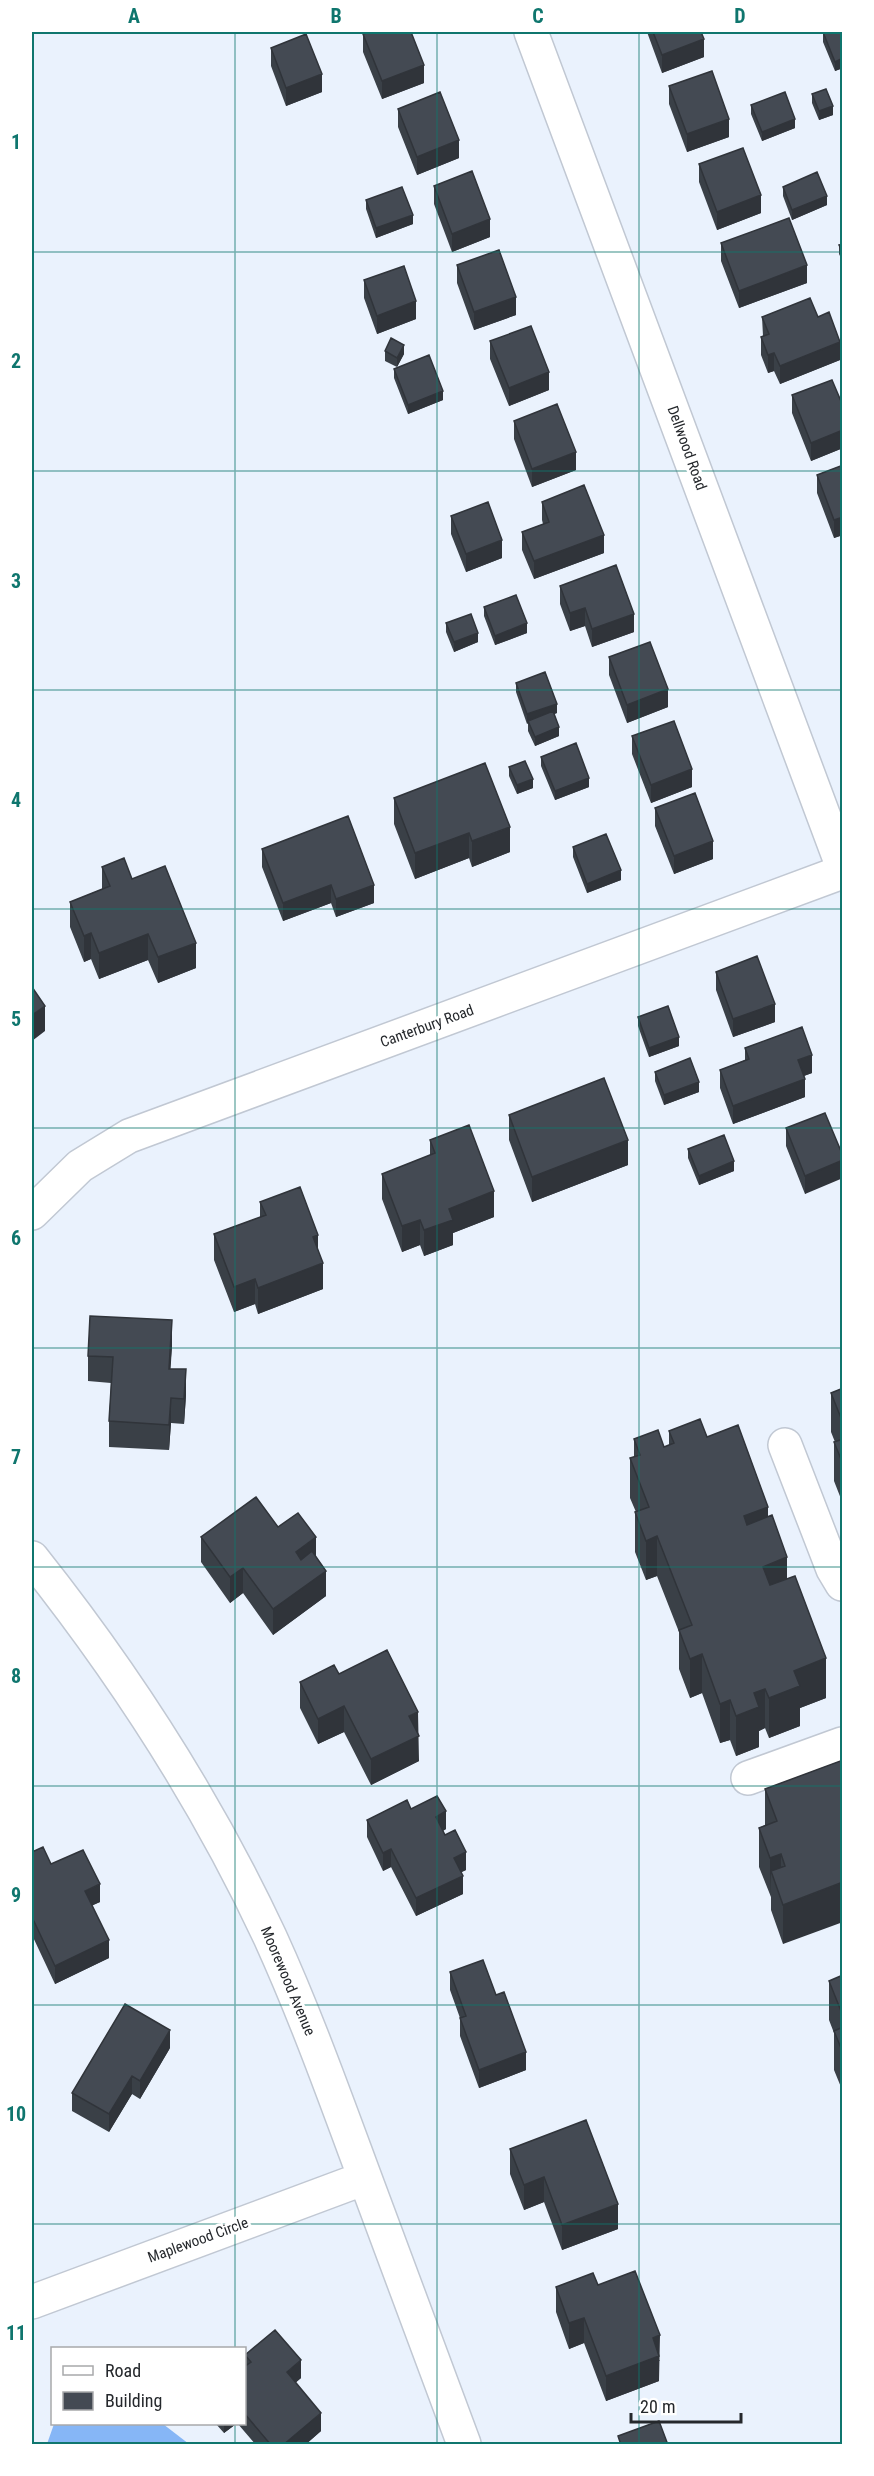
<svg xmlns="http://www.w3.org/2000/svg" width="874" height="2476" font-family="'Roboto Condensed',sans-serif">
  <rect width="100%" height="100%" fill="#eaf2fd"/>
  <path fill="#86b6f6" d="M54 2424H163L189 2444H47Z"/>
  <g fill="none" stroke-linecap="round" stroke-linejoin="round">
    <g stroke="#c1c8d3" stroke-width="36">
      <path id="street" d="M531 32 842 865
        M32 1213 80 1166 129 1136 842 872
        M785 1445 833 1569 842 1584
        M32 1558C125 1675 207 1802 270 1937 306 2016 335 2097 365 2178 398 2267 431 2356 464 2444
        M748 1778 842 1744
        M32 2302 365 2178"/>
    </g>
    <use href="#street" stroke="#fff" stroke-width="33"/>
  </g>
  <path fill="#3a4047" d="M647 32H701L704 57 662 73Z
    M823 32H843V68L835 71 823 42Z
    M363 34 424 83 382 99 363 52Z
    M271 48 322 92 286 106 271 66Z
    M669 86 729 137 687 152 669 104Z
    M812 94 833 115 819 120 812 103Z
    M751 105 795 128 762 141 751 114Z
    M398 109 459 158 417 175 398 127Z
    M699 164 761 213 717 230 699 182Z
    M434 186 490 237 452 252 434 204Z
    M783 187 827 205 792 220 783 196Z
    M366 200 413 224 376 238 366 209Z
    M721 243 807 283 739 308 721 261Z
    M843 244V262L839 254V245Z
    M457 265 516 315 474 330 457 283Z
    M364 280 416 319 377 334 364 298Z
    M762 317H818L840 360 780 384 774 371 768 373 761 355V337L763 336Z
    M490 341 549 390 509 406 490 359Z
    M385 351 404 354 397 367 385 361Z
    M394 369 443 400 408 414 394 378Z
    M792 395 843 406V448L811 461 792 413Z
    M514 421 576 470 532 487 514 439Z
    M843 465V535L834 538 817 493V475Z
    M542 502 604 553 534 579 522 550V532L543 524 542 520Z
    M451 516 502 558 466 572 451 534Z
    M560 586 634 632 592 647 585 626 570 631 560 604Z
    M484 607 527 633 495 645 484 616Z
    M446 623 478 642 454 652 446 632Z
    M609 657 668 707 627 723 609 675Z
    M516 683 557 713 554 714 559 736 535 746 528 731V723L527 724 516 692Z
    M632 736 692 787 651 803 632 754Z
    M541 757 589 787 555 800 541 766Z
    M509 767 533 788 517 794 509 776Z
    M394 798 510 852 472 867 469 858 415 879 394 824Z
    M655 808 713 859 674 874 655 826Z
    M573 847 621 880 587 893 573 857Z
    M262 849 374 903 336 917 331 903 283 921 262 867Z
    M102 867 132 879 196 968 158 983 148 960 99 979 91 959 84 962 70 927V902L102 889Z
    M716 972 775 1022 733 1037 716 990Z
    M638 1017 679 1046 649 1057 638 1026Z
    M745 1048 812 1073 804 1076 805 1097 733 1124 720 1088V1070L745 1060Z
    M655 1072 699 1092 664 1105 655 1081Z
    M509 1115 628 1165 532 1202 509 1140Z
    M786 1128 843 1156 805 1194 786 1146Z
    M430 1140 494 1217 453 1233V1245L424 1256 420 1245 402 1252 382 1199V1174L430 1155Z
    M688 1149 734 1171 699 1185 688 1158Z
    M260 1202 323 1289 258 1314 255 1304 234 1312 214 1260V1234L260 1217Z
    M172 1346 170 1369 186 1395 184 1424 171 1423 169 1450 109 1447V1421L111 1383 88 1381V1356Z
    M843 1388V1504L834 1481V1442H835L831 1432V1393Z
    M669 1431 707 1437 768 1516 787 1579 826 1698 800 1708V1726L769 1738 765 1728 759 1731V1747L736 1756 730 1740 720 1743 702 1693 690 1698 679 1669V1632L657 1576 646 1580 635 1552V1512H636L630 1498V1458L634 1457V1439L664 1447 669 1445Z
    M278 1527 316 1557 326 1596 273 1635 243 1593 230 1603 201 1562V1537Z
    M339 1674 419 1761 371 1785 344 1732 318 1744 300 1708V1682Z
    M843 1760 783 1944 771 1910V1897L759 1867V1828L765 1825V1789Z
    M411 1809 446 1829 443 1831 466 1870 461 1872 463 1894 416 1916 391 1867 383 1871 367 1837V1820Z
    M32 1852 51 1864 100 1902 92 1905 109 1958 55 1984 32 1935Z
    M450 1972 496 1995 526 2070 479 2088 460 2036V2018L450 1990Z
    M843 1975V2092L834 2070V2033L829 2020V1981Z
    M170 2048 140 2099 132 2094 109 2132 72 2111V2093Z
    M510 2149 618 2229 562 2250 544 2202 524 2210 510 2174Z
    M598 2285 660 2361H659V2381L606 2401 584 2343 569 2349 556 2312V2287Z
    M245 2355 301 2378 295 2383 321 2431 305 2445H256L238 2424H244Z
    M216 2424H236L224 2433Z"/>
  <path fill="#30343a" d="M704 39V57L662 73V55Z
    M843 58V68L835 71V62Z
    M424 65V83L382 99V81Z
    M322 74V92L286 106V88Z
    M833 106V115L819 120V111Z
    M729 119V137L687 152V134Z
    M795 119V128L762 141V132Z
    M459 140V158L417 175V157Z
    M761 195V213L717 230V212Z
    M827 196V205L792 220V210Z
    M413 215V224L376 238V228Z
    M490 219V237L452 252V234Z
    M807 265V283L739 308V291Z
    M516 297V315L474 330V312Z
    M416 301V319L377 334V316Z
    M840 342V360L780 384V366Z
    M404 345V354L397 367V358Z
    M774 353V371L768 373V355Z
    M549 372V390L509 406V388Z
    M443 391V400L408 414V405Z
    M843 430V448L811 461V443Z
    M576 452V470L532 487V469Z
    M843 517V535L834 538V520Z
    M604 535V553L534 579V561Z
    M502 540V558L466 572V554Z
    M585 608V626L570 631V613Z
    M634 614V632L592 647V629Z
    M527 623V633L495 645V636Z
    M478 633V642L454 652V642Z
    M668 689V707L627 723V705Z
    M557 704V713L529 723 528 721V723L527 724V714Z
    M559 727V736L535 746V737Z
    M692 769V787L651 803V785Z
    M589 778V787L555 800V791Z
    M533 779V788L517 794V785Z
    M510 827V852L472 867V841Z
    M469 833V858L415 879V853Z
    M713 841V859L674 874V856Z
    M621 870V880L587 893V884Z
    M331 885V903L283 921V903Z
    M374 885V903L336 917V899Z
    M91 933V959L84 962V936Z
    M148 934V960L99 979V953Z
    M196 943V968L158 983V957Z
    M775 1004V1022L733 1037V1019Z
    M45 1006V1031L32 1041V1015Z
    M679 1037V1046L649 1057V1048Z
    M812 1055V1073L798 1078V1060Z
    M805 1079V1097L733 1124V1106Z
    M699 1082V1092L664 1105V1095Z
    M628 1140V1165L532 1202V1177Z
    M843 1160V1178L805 1194V1176Z
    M734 1161V1171L699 1185V1176Z
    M494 1191V1217L453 1233V1245L424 1256V1230L449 1209Z
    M420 1220V1245L402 1252V1226Z
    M318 1235V1260L313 1237Z
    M323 1263V1289L258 1314V1288Z
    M255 1279V1304L234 1312V1287Z
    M172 1320V1346L169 1394V1369Z
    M186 1369V1395L184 1424V1399Z
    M171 1398V1423L169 1450V1425Z
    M768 1507V1546L744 1555V1516Z
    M657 1536V1576L646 1580V1541Z
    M316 1537V1563L296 1578V1552Z
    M787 1557V1597L763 1606V1567Z
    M243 1568V1593L230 1603V1577Z
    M326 1571V1596L273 1635V1609Z
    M702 1654V1693L690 1698V1659Z
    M826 1658V1698L800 1708V1726L769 1738V1698L794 1671Z
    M765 1689V1728L759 1731V1747L736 1756V1716L754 1693Z
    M730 1700V1740L720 1743V1704Z
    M344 1706V1732L318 1744V1719Z
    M418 1712 419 1761 371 1785V1759L409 1716Z
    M446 1811V1829L436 1834V1817Z
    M391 1849V1867L383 1871V1853Z
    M466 1852V1870L454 1876V1858Z
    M781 1854V1893L771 1871 770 1897V1858Z
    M463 1876V1894L416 1916V1898Z
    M843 1882V1922L783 1944V1905Z
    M100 1884V1902L85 1909V1891Z
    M109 1940V1958L55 1984V1966Z
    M170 2030V2048L140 2099V2081Z
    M526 2052V2070L479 2088V2070Z
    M132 2076V2094L109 2132V2114Z
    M544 2177V2202L524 2210V2185Z
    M618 2204V2229L562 2250V2225Z
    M584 2318V2343L569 2349V2323Z
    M660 2335 659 2381 606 2401V2376L653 2338Z
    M301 2360V2378L287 2390V2372Z
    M321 2413V2431L305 2445H283Z
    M224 2424H236L224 2433Z"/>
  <path fill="#444a53" stroke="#30343a" stroke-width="1.5" d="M370 32H411L424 65 382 81 363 34Z
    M653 32H701L704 39 662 55Z
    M823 32H843V58L835 62Z
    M306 34 322 74 286 88 271 48Z
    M712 71 729 119 687 134 669 86Z
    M826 89 833 106 819 111 812 94Z
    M440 92 459 140 417 157 398 109Z
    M785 92 795 119 762 132 751 105Z
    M743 148 761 195 717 212 699 164Z
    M472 171 490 219 452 234 434 186Z
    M817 172 827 196 792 210 783 187Z
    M402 187 413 215 376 228 366 200Z
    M789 218 807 265 739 291 721 243Z
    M843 244V253L839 245Z
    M499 250 516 297 474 312 457 265Z
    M404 266 416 301 377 316 364 280Z
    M810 298 818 317 829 312 840 342 780 366 774 353 768 355 761 337 769 334 762 317Z
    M531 326 549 372 509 388 490 341Z
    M391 338 404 345 397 358 385 351Z
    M429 355 443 391 408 405 394 369Z
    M832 380 843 406V430L811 443 792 395Z
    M557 404 576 452 532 469 514 421Z
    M843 465V517L834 520 817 475Z
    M584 485 604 535 534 561 522 532 549 522 542 502Z
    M488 502 502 540 466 554 451 516Z
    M616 565 634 614 592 629 585 608 570 613 560 586Z
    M516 595 527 623 495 636 484 607Z
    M471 614 478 633 454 642 446 623Z
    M650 642 668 689 627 705 609 657Z
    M545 672 557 704 527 714 516 683Z
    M553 711 559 727 535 737 528 721Z
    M674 721 692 769 651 785 632 736Z
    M576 743 589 778 555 791 541 757Z
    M525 761 533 779 517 785 509 767Z
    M485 763 510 827 472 841 469 833 415 853 394 798Z
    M695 793 713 841 674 856 655 808Z
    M348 816 374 885 336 899 331 885 283 903 262 849Z
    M606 834 621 870 587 884 573 847Z
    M124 858 132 879 165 866 196 943 158 957 148 934 99 953 91 933 84 936 70 902 110 886 102 867Z
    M757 956 775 1004 733 1019 716 972Z
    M32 987 45 1006 32 1015Z
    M668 1006 679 1037 649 1048 638 1017Z
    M802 1027 812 1055 798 1060 805 1079 733 1106 720 1070 749 1059 745 1048Z
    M690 1058 699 1082 664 1095 655 1072Z
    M604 1078 628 1140 532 1177 509 1115Z
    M825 1113 843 1156V1160L805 1176 786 1128Z
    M469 1125 494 1191 449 1209 453 1220 424 1230 420 1220 402 1226 382 1174 435 1153 430 1140Z
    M724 1135 734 1161 699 1176 688 1149Z
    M300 1187 318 1235 313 1237 323 1263 258 1288 255 1279 234 1287 214 1234 266 1215 260 1202Z
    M90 1316 172 1320 169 1369H186L184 1399 171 1398 169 1425 109 1421 113 1357 88 1356Z
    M843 1388V1423L831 1393Z
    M700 1419 707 1437 738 1425 768 1507 744 1516 747 1525 772 1515 787 1557 763 1567 770 1585 795 1576 826 1658 794 1671 800 1686 769 1698 765 1689 754 1693 759 1707 736 1716 730 1700 720 1704 702 1654 690 1659 679 1630 692 1625 657 1536 646 1541 635 1512 649 1507 630 1458 640 1455 634 1439 658 1430 664 1447 674 1443 669 1431Z
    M843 1439V1464L834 1442Z
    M256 1497 278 1527 298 1513 316 1537 296 1552 301 1560 312 1551 326 1571 273 1609 243 1568 230 1577 201 1537Z
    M387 1650 418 1712 409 1716 419 1736 371 1759 344 1706 318 1719 300 1682 334 1665 339 1674Z
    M843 1760V1882L783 1905 771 1871 785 1866 781 1854 770 1858 759 1828 777 1821 765 1789Z
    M437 1796 446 1811 436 1817 445 1835 455 1830 466 1852 454 1858 463 1876 416 1898 391 1849 383 1853 367 1820 407 1800 411 1809Z
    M43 1847 51 1864 83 1850 100 1884 85 1891 109 1940 55 1966 32 1917V1852Z
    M483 1960 496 1995 504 1992 526 2052 479 2070 460 2018 466 2016 450 1972Z
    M843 1975V2016L829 1981Z
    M125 2004 170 2030 140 2081 132 2076 109 2114 72 2093Z
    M843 2027V2053L834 2031Z
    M586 2120 618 2204 562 2225 544 2177 524 2185 510 2149Z
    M635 2271 660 2335 653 2338 659 2356 606 2376 584 2318 569 2323 556 2287 593 2273 598 2285Z
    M275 2330 301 2360 287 2372 321 2413 283 2445H271L244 2413V2367L251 2362 245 2355Z
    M659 2421 668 2445H621L618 2436Z"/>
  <path fill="none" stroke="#0f766e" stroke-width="1.5" stroke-opacity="0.55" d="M235 32V2348M437 32V2444M639 32V2444M32 252H842M32 471H842M32 690H842M32 909H842M32 1128H842M32 1348H842M32 1567H842M32 1786H842M32 2005H842M32 2224H842M235 2424V2444"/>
  <g text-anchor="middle" stroke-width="6" stroke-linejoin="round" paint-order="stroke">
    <g font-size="15" fill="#25282c" stroke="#fff">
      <text transform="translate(687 448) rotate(70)" y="5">Dellwood Road</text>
      <text transform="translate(427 1026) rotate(-20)" y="5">Canterbury Road</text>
      <text transform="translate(288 1981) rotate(67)" y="5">Moorewood Avenue</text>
      <text transform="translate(198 2240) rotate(-20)" y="5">Maplewood Circle</text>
    </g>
  </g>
  <rect width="874" height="2476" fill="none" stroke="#ffffff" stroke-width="66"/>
  <rect x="51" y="2347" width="195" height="78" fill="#ffffff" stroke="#a8a9ab" stroke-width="1.5"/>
  <rect x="63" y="2366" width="30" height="9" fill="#ffffff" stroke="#a8a9ab" stroke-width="1.5"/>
  <text x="105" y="2377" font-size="18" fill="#25282c">Road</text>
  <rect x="63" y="2392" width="30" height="18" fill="#444a53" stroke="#a8a9ab" stroke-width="1.5"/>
  <text x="105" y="2407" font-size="18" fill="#25282c">Building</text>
  <path d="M631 2413v9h110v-9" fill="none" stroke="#25282c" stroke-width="3"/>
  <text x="640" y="2413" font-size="18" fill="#25282c" stroke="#ffffff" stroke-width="4.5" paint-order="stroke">20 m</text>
  <rect x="33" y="33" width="808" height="2410" fill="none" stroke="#0f766e" stroke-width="2"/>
  <g font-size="20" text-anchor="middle" font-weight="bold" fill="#0f766e">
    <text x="134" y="23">A</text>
    <text x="336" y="23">B</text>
    <text x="538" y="23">C</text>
    <text x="740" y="23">D</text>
    <text x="16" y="149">1</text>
    <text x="16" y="368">2</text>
    <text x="16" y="588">3</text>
    <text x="16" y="807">4</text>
    <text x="16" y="1026">5</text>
    <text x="16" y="1245">6</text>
    <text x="16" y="1464">7</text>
    <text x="16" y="1683">8</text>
    <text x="16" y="1902">9</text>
    <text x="16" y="2121">10</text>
    <text x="16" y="2340">11</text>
  </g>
</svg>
